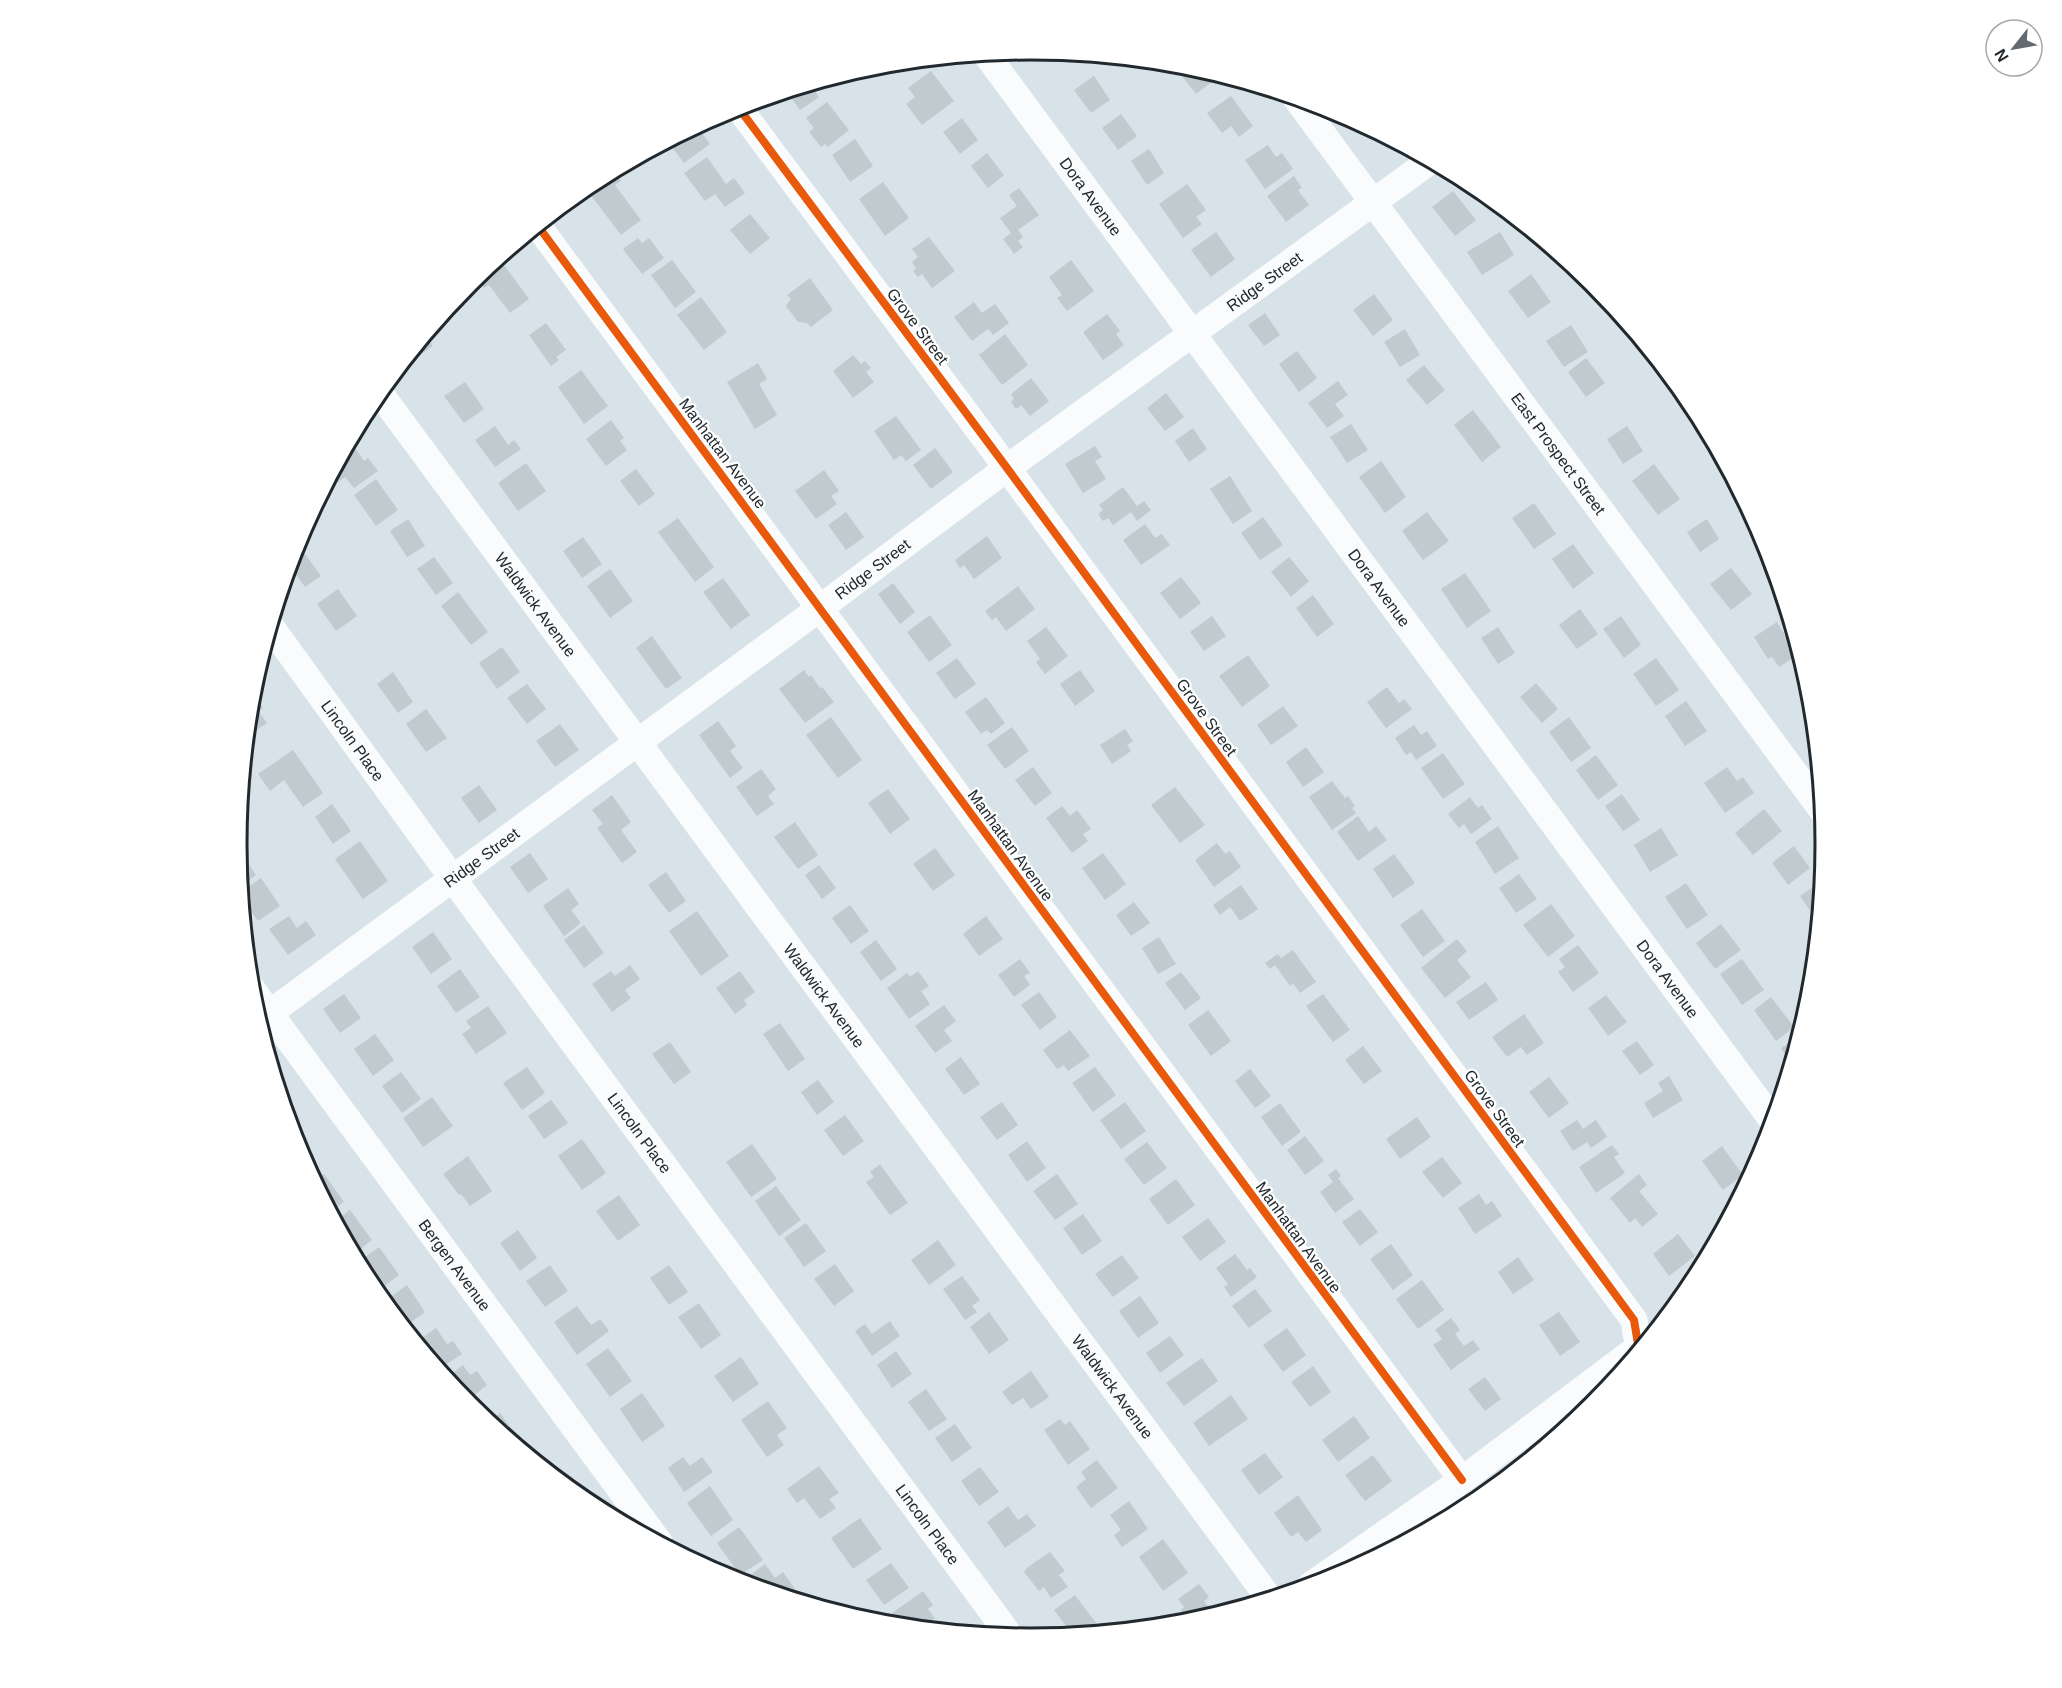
<svg xmlns="http://www.w3.org/2000/svg" width="2062" height="1688" font-family="Helvetica,sans-serif">
  <rect width="100%" height="100%" fill="#d7e2e9"/>
  <path fill="#c1cacf" d="M1172 63 1186 65 1212 73 1217 78 1196 94Z
    M931 71 954 101 922 125 906 104 915 97 908 88Z
    M1094 76 1110 100 1091 113 1074 90Z
    M811 85 819 97 800 110 787 92Z
    M1231 96 1253 126 1239 137 1231 126 1222 133 1207 113Z
    M827 102 849 130 828 147 825 144 821 147 809 132 814 128 806 118Z
    M1121 114 1137 136 1118 150 1102 128Z
    M962 118 978 140 960 154 943 132Z
    M693 128 696 132 699 129 710 144 684 163 668 142Z
    M855 139 873 166 850 182 832 155Z
    M1268 145 1276 157 1282 153 1293 169 1265 189 1245 160Z
    M1149 149 1164 173 1147 185 1131 161Z
    M987 153 1004 175 988 188 971 166Z
    M707 157 726 184 734 178 745 193 725 207 715 194 705 201 684 173Z
    M613 171 621 181 615 185 641 220 621 235 586 189Z
    M1294 176 1302 188 1298 190 1309 205 1286 222 1267 196Z
    M883 182 909 218 885 236 859 199Z
    M1187 184 1206 210 1196 217 1202 224 1183 238 1159 204Z
    M1019 188 1039 215 1018 230 1023 237 1018 241 1023 247 1014 254 1003 239 1011 233 1000 218 1017 206 1009 195Z
    M1453 191 1476 220 1455 236 1432 207Z
    M750 214 770 238 750 254 730 230Z
    M1216 232 1235 259 1211 277 1191 250Z
    M1500 232 1514 255 1482 275 1467 252Z
    M929 237 955 271 932 288 922 274 918 277 913 271 916 268 912 262 918 257 912 249Z
    M638 238 642 243 649 238 664 258 642 274 623 249Z
    M672 260 696 292 675 308 651 275Z
    M1071 260 1094 291 1067 311 1057 298 1062 295 1049 277Z
    M501 261 529 299 510 313 489 285 484 288 477 279Z
    M1531 274 1551 302 1528 318 1508 291Z
    M810 278 833 310 811 327 807 323 798 322 786 306 791 299 787 295Z
    M1374 294 1393 320 1373 336 1353 310Z
    M701 297 727 332 704 350 677 315Z
    M974 302 982 313 995 304 1009 323 993 335 988 329 972 341 954 317Z
    M1265 313 1280 335 1264 346 1248 325Z
    M1107 314 1120 331 1116 334 1124 345 1103 360 1083 332Z
    M546 323 566 350 556 357 559 360 551 366 529 335Z
    M1571 325 1588 352 1564 367 1546 341Z
    M1405 329 1420 355 1400 367 1384 342Z
    M1005 334 1028 365 1002 385 979 355Z
    M425 336 433 346 409 363 406 359Z
    M1297 351 1317 378 1299 392 1279 364Z
    M853 355 861 364 865 361 871 368 866 372 874 382 853 398 833 371Z
    M1586 358 1605 383 1586 397 1568 372Z
    M758 363 767 379 759 384 777 415 755 429 727 382Z
    M1424 365 1445 390 1427 405 1406 380Z
    M581 370 608 406 584 424 558 387Z
    M1031 378 1049 401 1030 416 1021 405 1016 409 1011 402 1014 399 1011 394Z
    M1338 381 1348 395 1335 404 1344 416 1327 428 1308 403Z
    M465 382 484 409 464 423 444 396Z
    M1166 393 1184 417 1165 431 1147 408Z
    M1473 410 1501 447 1482 462 1454 425Z
    M896 416 921 450 906 461 901 455 894 460 874 431Z
    M611 420 624 438 620 441 627 450 606 466 586 439Z
    M1351 424 1368 450 1347 463 1330 437Z
    M495 426 508 445 514 440 521 449 495 467 475 440Z
    M1627 426 1643 451 1623 464 1607 439Z
    M1193 428 1207 449 1189 462 1175 441Z
    M1095 446 1102 457 1095 461 1106 479 1083 493 1065 464Z
    M355 448 364 461 368 458 378 471 354 488 345 477 337 483 332 475 340 459Z
    M935 448 953 472 931 489 913 465Z
    M1381 461 1406 497 1385 513 1359 477Z
    M526 463 546 491 518 511 498 483Z
    M1654 464 1680 499 1658 515 1632 481Z
    M636 469 655 494 639 506 620 481Z
    M824 470 839 491 831 496 837 504 816 519 795 491Z
    M1230 476 1252 511 1233 524 1210 489Z
    M376 479 398 510 376 526 354 495Z
    M1123 487 1137 506 1144 501 1151 510 1137 521 1131 512 1113 525 1108 518 1103 521 1098 514 1103 510 1099 505Z
    M1534 503 1556 534 1534 549 1512 518Z
    M846 512 864 537 846 550 828 525Z
    M1427 512 1449 541 1423 560 1402 531Z
    M1263 517 1283 545 1260 560 1241 533Z
    M678 518 714 567 695 582 658 532Z
    M408 519 425 546 407 557 390 531Z
    M1707 519 1719 539 1700 552 1687 532Z
    M1145 524 1155 538 1162 534 1170 545 1141 565 1123 540Z
    M987 536 1002 558 974 579 964 565 960 568 955 560Z
    M583 537 602 564 582 578 563 551Z
    M1573 544 1594 573 1573 589 1552 559Z
    M300 547 321 576 305 587 289 565 294 551Z
    M434 557 453 583 436 595 417 569Z
    M1289 557 1309 581 1291 597 1271 572Z
    M1731 568 1752 594 1731 610 1710 584Z
    M610 569 633 601 610 618 587 586Z
    M1465 573 1491 611 1467 628 1441 589Z
    M1181 577 1201 603 1180 619 1160 593Z
    M723 578 750 615 731 629 703 592Z
    M893 583 915 612 900 624 878 594Z
    M1018 586 1035 609 1006 631 996 617 992 620 985 611Z
    M338 589 357 616 336 631 317 604Z
    M458 592 488 632 471 645 441 606Z
    M1313 595 1334 624 1317 637 1296 608Z
    M1580 609 1598 634 1577 649 1559 625Z
    M930 615 952 645 929 662 907 632Z
    M1212 616 1226 636 1204 651 1190 632Z
    M1621 616 1641 645 1624 658 1603 629Z
    M1777 622 1786 637 1793 633 1799 654 1779 667 1772 657 1768 659 1754 637Z
    M1046 627 1068 656 1045 674 1036 662 1040 659 1027 641Z
    M1498 627 1515 653 1498 664 1481 638Z
    M652 636 682 678 666 689 636 648Z
    M502 647 520 672 497 689 479 663Z
    M1248 655 1270 686 1242 707 1219 676Z
    M957 658 976 684 955 699 936 673Z
    M1656 658 1679 690 1656 706 1633 674Z
    M804 670 809 677 811 675 820 688 822 687 834 702 805 723 779 689Z
    M1080 670 1095 691 1075 706 1060 684Z
    M393 672 413 702 398 713 377 684Z
    M1536 683 1558 709 1542 723 1520 697Z
    M527 684 546 709 527 724 507 698Z
    M1387 687 1399 703 1404 699 1412 709 1386 728 1367 702Z
    M251 693 263 708 258 711 267 723 250 734 248 731Z
    M986 697 1005 723 991 734 987 730 981 734 965 712Z
    M1686 701 1707 731 1685 746 1665 716Z
    M1283 706 1298 726 1271 745 1257 725Z
    M426 709 447 738 426 752 406 724Z
    M831 717 862 760 838 778 806 735Z
    M1569 717 1591 748 1571 762 1549 732Z
    M718 721 736 746 730 751 743 768 730 778 699 735Z
    M560 724 579 750 555 767 536 741Z
    M1414 725 1421 735 1427 731 1437 746 1416 760 1411 752 1406 755 1395 738Z
    M1012 727 1029 751 1005 769 987 745Z
    M1125 729 1133 741 1127 745 1131 751 1112 764 1100 745Z
    M1306 747 1324 772 1303 787 1286 762Z
    M293 750 323 793 303 807 284 780 270 791 258 774Z
    M1443 753 1465 784 1443 799 1421 768Z
    M1596 755 1618 785 1598 800 1576 770Z
    M1033 767 1052 793 1035 806 1015 780Z
    M1727 767 1737 781 1743 777 1754 793 1725 813 1704 783Z
    M761 769 776 789 768 796 774 804 757 816 736 787Z
    M1332 781 1345 798 1348 796 1355 806 1352 808 1356 813 1332 830 1309 797Z
    M479 785 497 810 479 823 461 798Z
    M1175 787 1205 825 1180 843 1151 805Z
    M888 789 910 819 890 834 868 803Z
    M1622 794 1640 820 1623 831 1605 806Z
    M612 795 631 822 621 830 637 852 622 863 597 828 603 824 592 810Z
    M1470 797 1478 808 1482 805 1492 819 1471 834 1464 824 1459 828 1448 814Z
    M332 804 351 831 333 844 315 817Z
    M1062 806 1070 816 1077 810 1091 829 1083 834 1088 841 1072 853 1046 818Z
    M1764 809 1782 831 1753 855 1735 833Z
    M1358 816 1369 832 1376 826 1387 840 1358 861 1337 832Z
    M795 822 818 855 798 869 774 837Z
    M1498 826 1519 858 1495 874 1475 842Z
    M1661 828 1678 855 1650 872 1634 845Z
    M360 841 388 881 363 899 335 859Z
    M1217 843 1225 854 1230 851 1241 867 1214 887 1195 860Z
    M1794 846 1810 868 1788 885 1772 863Z
    M237 848 256 875 241 886 238 862Z
    M935 848 955 875 933 891 913 864Z
    M530 853 548 879 528 893 510 867Z
    M1103 853 1126 884 1105 900 1082 868Z
    M1394 854 1415 883 1393 898 1373 869Z
    M819 865 836 888 822 899 805 875Z
    M666 872 686 901 669 913 648 885Z
    M1519 874 1537 899 1516 913 1499 888Z
    M261 878 280 906 258 921 242 898 241 892Z
    M1822 881 1818 917 1816 919 1800 896Z
    M1686 883 1708 915 1687 929 1665 897Z
    M1241 885 1258 909 1240 921 1230 907 1220 915 1213 905Z
    M568 888 579 904 571 910 581 923 564 936 543 906Z
    M1134 902 1150 923 1131 936 1116 915Z
    M1551 904 1575 936 1548 957 1523 925Z
    M850 905 869 931 851 944 832 918Z
    M1422 909 1445 941 1423 957 1400 925Z
    M697 911 729 956 701 976 669 931Z
    M289 916 297 928 306 921 316 935 288 955 269 929Z
    M986 916 1003 939 979 956 963 934Z
    M1721 924 1741 950 1715 969 1696 943Z
    M584 925 604 953 584 968 564 940Z
    M433 932 452 959 431 974 412 947Z
    M1159 937 1176 964 1158 974 1142 948Z
    M1457 939 1467 951 1457 960 1471 977 1445 998 1421 968Z
    M876 940 897 969 881 981 860 952Z
    M1578 945 1599 973 1573 992 1558 972 1565 967 1559 959Z
    M1293 950 1316 982 1300 993 1293 983 1290 986 1275 965 1270 969 1265 963 1278 954 1281 958Z
    M1020 959 1030 973 1024 976 1030 985 1014 997 998 975Z
    M1742 959 1764 990 1742 1005 1720 974Z
    M630 965 640 979 625 990 631 998 612 1012 592 984 611 971 615 976Z
    M460 969 480 997 456 1013 437 986Z
    M740 971 755 992 744 1000 747 1005 735 1014 716 988Z
    M918 971 929 986 921 991 930 1004 909 1019 887 988 907 973 910 977Z
    M1181 972 1201 998 1185 1010 1165 983Z
    M1486 982 1498 1000 1469 1020 1456 1002Z
    M1039 992 1057 1017 1040 1030 1021 1005Z
    M344 994 361 1018 340 1033 323 1009Z
    M1323 994 1350 1030 1333 1042 1306 1006Z
    M1606 995 1627 1022 1608 1036 1588 1008Z
    M1771 997 1794 1027 1776 1041 1754 1010Z
    M944 1005 956 1021 944 1030 952 1041 935 1053 915 1026Z
    M488 1006 507 1033 476 1054 462 1034 471 1028 466 1021Z
    M1208 1010 1231 1041 1211 1056 1188 1025Z
    M1524 1014 1544 1043 1527 1055 1521 1047 1507 1057 1492 1037Z
    M780 1023 805 1059 788 1071 763 1034Z
    M1070 1030 1090 1056 1068 1071 1064 1065 1057 1069 1043 1050Z
    M375 1034 394 1060 373 1076 354 1049Z
    M1799 1037 1797 1043 1791 1063 1781 1048Z
    M1637 1041 1654 1065 1640 1075 1622 1051Z
    M670 1042 691 1072 674 1084 652 1054Z
    M1363 1046 1382 1071 1364 1084 1345 1060Z
    M961 1057 980 1084 964 1095 945 1069Z
    M527 1067 545 1093 522 1110 503 1083Z
    M1095 1067 1116 1095 1093 1112 1072 1083Z
    M1250 1069 1271 1096 1255 1108 1235 1081Z
    M401 1072 421 1099 402 1113 382 1086Z
    M1669 1076 1683 1100 1653 1118 1644 1103 1663 1091 1658 1083Z
    M1549 1077 1569 1103 1549 1118 1529 1092Z
    M818 1080 834 1102 817 1115 801 1092Z
    M432 1097 453 1126 423 1147 403 1118Z
    M551 1100 568 1123 544 1139 528 1116Z
    M1002 1102 1018 1125 997 1140 980 1117Z
    M1125 1102 1146 1131 1121 1149 1100 1120Z
    M1280 1103 1301 1132 1282 1146 1261 1117Z
    M845 1115 864 1141 843 1156 824 1130Z
    M1417 1117 1431 1137 1400 1159 1386 1139Z
    M1577 1120 1583 1129 1596 1120 1607 1137 1591 1148 1587 1142 1573 1151 1560 1131Z
    M1305 1136 1324 1161 1305 1175 1287 1150Z
    M299 1139 318 1166 310 1172 297 1148 295 1142Z
    M582 1139 606 1173 582 1190 558 1156Z
    M1027 1141 1046 1168 1027 1182 1008 1155Z
    M1147 1142 1167 1168 1144 1185 1124 1159Z
    M752 1144 777 1179 751 1197 726 1162Z
    M1612 1145 1619 1154 1614 1157 1625 1173 1596 1193 1579 1167Z
    M1722 1146 1743 1175 1723 1190 1702 1161Z
    M468 1156 492 1191 470 1206 461 1194 459 1195 443 1174Z
    M1442 1157 1462 1183 1443 1198 1422 1172Z
    M880 1164 908 1203 890 1215 866 1182 874 1177 870 1172Z
    M1336 1169 1341 1176 1338 1178 1354 1199 1335 1213 1320 1192 1333 1182 1328 1175Z
    M324 1174 344 1202 331 1211 314 1180Z
    M1057 1174 1078 1204 1055 1220 1033 1191Z
    M1639 1174 1647 1185 1639 1191 1658 1214 1642 1227 1635 1218 1630 1223 1610 1198Z
    M1176 1179 1195 1205 1168 1225 1149 1199Z
    M776 1186 801 1220 779 1236 755 1201Z
    M1479 1194 1486 1205 1492 1201 1502 1216 1475 1234 1458 1208Z
    M619 1195 640 1225 618 1241 596 1211Z
    M1360 1209 1378 1232 1360 1246 1342 1222Z
    M350 1210 372 1240 354 1254 336 1221Z
    M1083 1214 1102 1241 1082 1255 1063 1228Z
    M1208 1218 1226 1242 1200 1261 1182 1237Z
    M806 1223 826 1251 804 1267 784 1238Z
    M518 1230 537 1258 520 1271 500 1243Z
    M1678 1234 1695 1256 1669 1276 1653 1254Z
    M938 1240 956 1265 929 1285 911 1260Z
    M1391 1244 1413 1275 1393 1290 1370 1259Z
    M379 1247 399 1275 378 1291 358 1262Z
    M1235 1254 1247 1270 1250 1268 1257 1277 1231 1297 1224 1287 1228 1284 1216 1268Z
    M1122 1255 1139 1278 1113 1297 1095 1274Z
    M1518 1257 1534 1280 1513 1294 1498 1272Z
    M835 1264 854 1291 834 1306 814 1279Z
    M550 1265 568 1291 545 1307 526 1281Z
    M669 1265 688 1292 669 1305 650 1278Z
    M962 1276 980 1300 972 1306 977 1312 965 1320 943 1289Z
    M1422 1280 1444 1310 1418 1329 1396 1299Z
    M407 1285 425 1312 404 1327 385 1301Z
    M1255 1289 1272 1311 1249 1328 1232 1306Z
    M1140 1296 1159 1323 1138 1338 1119 1311Z
    M699 1303 721 1335 701 1349 678 1317Z
    M577 1306 591 1325 600 1319 609 1331 577 1355 554 1322Z
    M989 1312 1009 1340 989 1354 970 1327Z
    M1559 1312 1580 1342 1560 1356 1539 1325Z
    M1451 1318 1460 1330 1455 1334 1464 1346 1473 1340 1480 1349 1451 1370 1433 1345 1442 1339 1435 1330Z
    M890 1321 900 1336 872 1356 855 1331 865 1324 872 1334Z
    M436 1328 447 1344 453 1341 462 1354 439 1369 416 1342Z
    M1287 1328 1306 1355 1283 1372 1263 1345Z
    M1170 1336 1184 1355 1160 1373 1146 1353Z
    M608 1348 632 1381 610 1397 586 1364Z
    M896 1351 912 1374 892 1388 877 1365Z
    M741 1357 759 1384 733 1402 714 1376Z
    M1202 1358 1218 1381 1184 1406 1166 1383Z
    M463 1365 470 1375 477 1371 487 1385 466 1402 446 1378Z
    M1313 1366 1331 1392 1310 1407 1291 1382Z
    M1031 1371 1049 1397 1031 1409 1023 1398 1012 1405 1002 1392Z
    M1485 1377 1501 1399 1485 1411 1468 1389Z
    M926 1389 947 1419 929 1431 908 1402Z
    M642 1393 665 1426 642 1442 620 1409Z
    M1231 1395 1248 1419 1209 1446 1193 1423Z
    M768 1401 787 1428 777 1435 784 1445 767 1457 741 1420Z
    M500 1413 520 1440 516 1444 489 1422Z
    M1354 1416 1370 1438 1338 1462 1322 1440Z
    M1060 1419 1065 1425 1070 1421 1090 1449 1068 1465 1044 1430Z
    M955 1424 972 1448 952 1462 935 1438Z
    M1265 1453 1283 1477 1259 1495 1241 1470Z
    M1373 1455 1392 1481 1365 1501 1345 1475Z
    M683 1457 690 1466 702 1457 713 1472 684 1492 668 1468Z
    M1097 1460 1118 1488 1091 1508 1076 1487 1086 1479 1081 1472Z
    M819 1466 839 1493 829 1499 836 1508 820 1519 804 1498 797 1503 787 1489Z
    M980 1467 999 1492 979 1506 961 1481Z
    M710 1486 733 1520 711 1536 687 1503Z
    M1298 1495 1322 1530 1306 1542 1298 1532 1291 1537 1274 1513Z
    M1129 1501 1148 1529 1122 1547 1114 1535 1121 1530 1110 1515Z
    M1008 1506 1018 1520 1027 1514 1036 1526 1005 1548 987 1522Z
    M860 1518 882 1549 853 1569 831 1538Z
    M739 1527 763 1560 740 1575 717 1543Z
    M1163 1539 1188 1573 1163 1591 1139 1557Z
    M1050 1552 1065 1571 1059 1575 1068 1587 1051 1598 1044 1587 1039 1591 1024 1572 1028 1567Z
    M891 1563 909 1588 884 1605 866 1580Z
    M765 1564 775 1578 783 1572 795 1589 787 1595 788 1597 747 1584 744 1580Z
    M1199 1584 1209 1597 1204 1601 1213 1614 1190 1622 1181 1610 1184 1607 1178 1599Z
    M923 1591 933 1605 928 1609 935 1618 921 1628 912 1627 905 1617 898 1622 892 1613Z
    M1075 1595 1096 1623 1082 1633 1072 1634 1054 1610Z"/>
  <g fill="none" stroke-linecap="round" stroke-linejoin="round">
    <g stroke="#f9fbfc" stroke-width="27">
      <path id="s1" d="M986 54 1773 1121"/>
      <path id="s2" d="M1296 98 1822 810"/>
      <path d="M738 107 1007 468 1634 1320 1639 1350"/>
      <path d="M538 226 1462 1480"/>
      <path id="s3" d="M379 392 1269 1598"/>
      <path id="s4" d="M271 627 453 879 1010 1636"/>
      <path id="s5" d="M251 988 659 1542"/>
      <path id="s6" d="M259 1021 820 608 1007 468 1430 161"/>
      <path d="M1311 1585 1462 1480 1644 1343"/>
    </g>
    <g stroke="#fff" stroke-width="11">
      <path id="cycleway" d="M738 107 1007 468 1634 1320 1639 1350
        M538 226 1462 1480"/>
    </g>
    <use href="#cycleway" stroke="#e8590c" stroke-width="8"/>
  </g>
  <g text-anchor="middle" stroke-width="4.5" stroke-linejoin="round" paint-order="stroke">
    <g font-size="16" fill="#21292e" stroke="#fff">
      <text dy="6" stroke="none"><textPath href="#s1" startOffset="177">Dora Avenue</textPath></text>
      <text dy="6" stroke="none"><textPath href="#s6" startOffset="1248">Ridge Street</textPath></text>
      <text transform="translate(918 326) rotate(53)" y="6">Grove Street</text>
      <text transform="translate(723 453) rotate(53)" y="6">Manhattan Avenue</text>
      <text dy="6" stroke="none"><textPath href="#s2" startOffset="442">East Prospect Street</textPath></text>
      <text dy="6" stroke="none"><textPath href="#s6" startOffset="762">Ridge Street</textPath></text>
      <text dy="6" stroke="none"><textPath href="#s1" startOffset="663">Dora Avenue</textPath></text>
      <text dy="6" stroke="none"><textPath href="#s3" startOffset="264">Waldwick Avenue</textPath></text>
      <text transform="translate(1207 717) rotate(54)" y="6">Grove Street</text>
      <text dy="6" stroke="none"><textPath href="#s4" startOffset="140">Lincoln Place</textPath></text>
      <text transform="translate(1011 845) rotate(54)" y="6">Manhattan Avenue</text>
      <text dy="6" stroke="none"><textPath href="#s6" startOffset="276">Ridge Street</textPath></text>
      <text dy="6" stroke="none"><textPath href="#s1" startOffset="1149">Dora Avenue</textPath></text>
      <text dy="6" stroke="none"><textPath href="#s3" startOffset="750">Waldwick Avenue</textPath></text>
      <text transform="translate(1495 1108) rotate(54)" y="6">Grove Street</text>
      <text dy="6" stroke="none"><textPath href="#s4" startOffset="626">Lincoln Place</textPath></text>
      <text transform="translate(1299 1237) rotate(54)" y="6">Manhattan Avenue</text>
      <text dy="6" stroke="none"><textPath href="#s5" startOffset="344">Bergen Avenue</textPath></text>
      <text dy="6" stroke="none"><textPath href="#s3" startOffset="1236">Waldwick Avenue</textPath></text>
      <text dy="6" stroke="none"><textPath href="#s4" startOffset="1112">Lincoln Place</textPath></text>
    </g>
  </g>
  <path d="M0 0H2062V1688H0ZM247 844a784 784 0 1 1 1568 0a784 784 0 1 1-1568 0Z" fill="#fff" fill-rule="evenodd"/>
  <path fill="none" stroke="#21292e" stroke-width="3" d="M247 844a784 784 0 1 1 1568 0a784 784 0 1 1-1568 0Z"/>
  <g transform="translate(2014 48) rotate(239)"><circle r="28" fill="#ffffff" stroke="#a6a9ab" stroke-width="1.5"/>
  <path d="M0-4.5L10 22L0 15L-10 22Z" fill="#616a6f"/>
  <text y="-9" font-size="16" font-weight="bold" text-anchor="middle" fill="#21292e">N</text>
  </g>
</svg>
